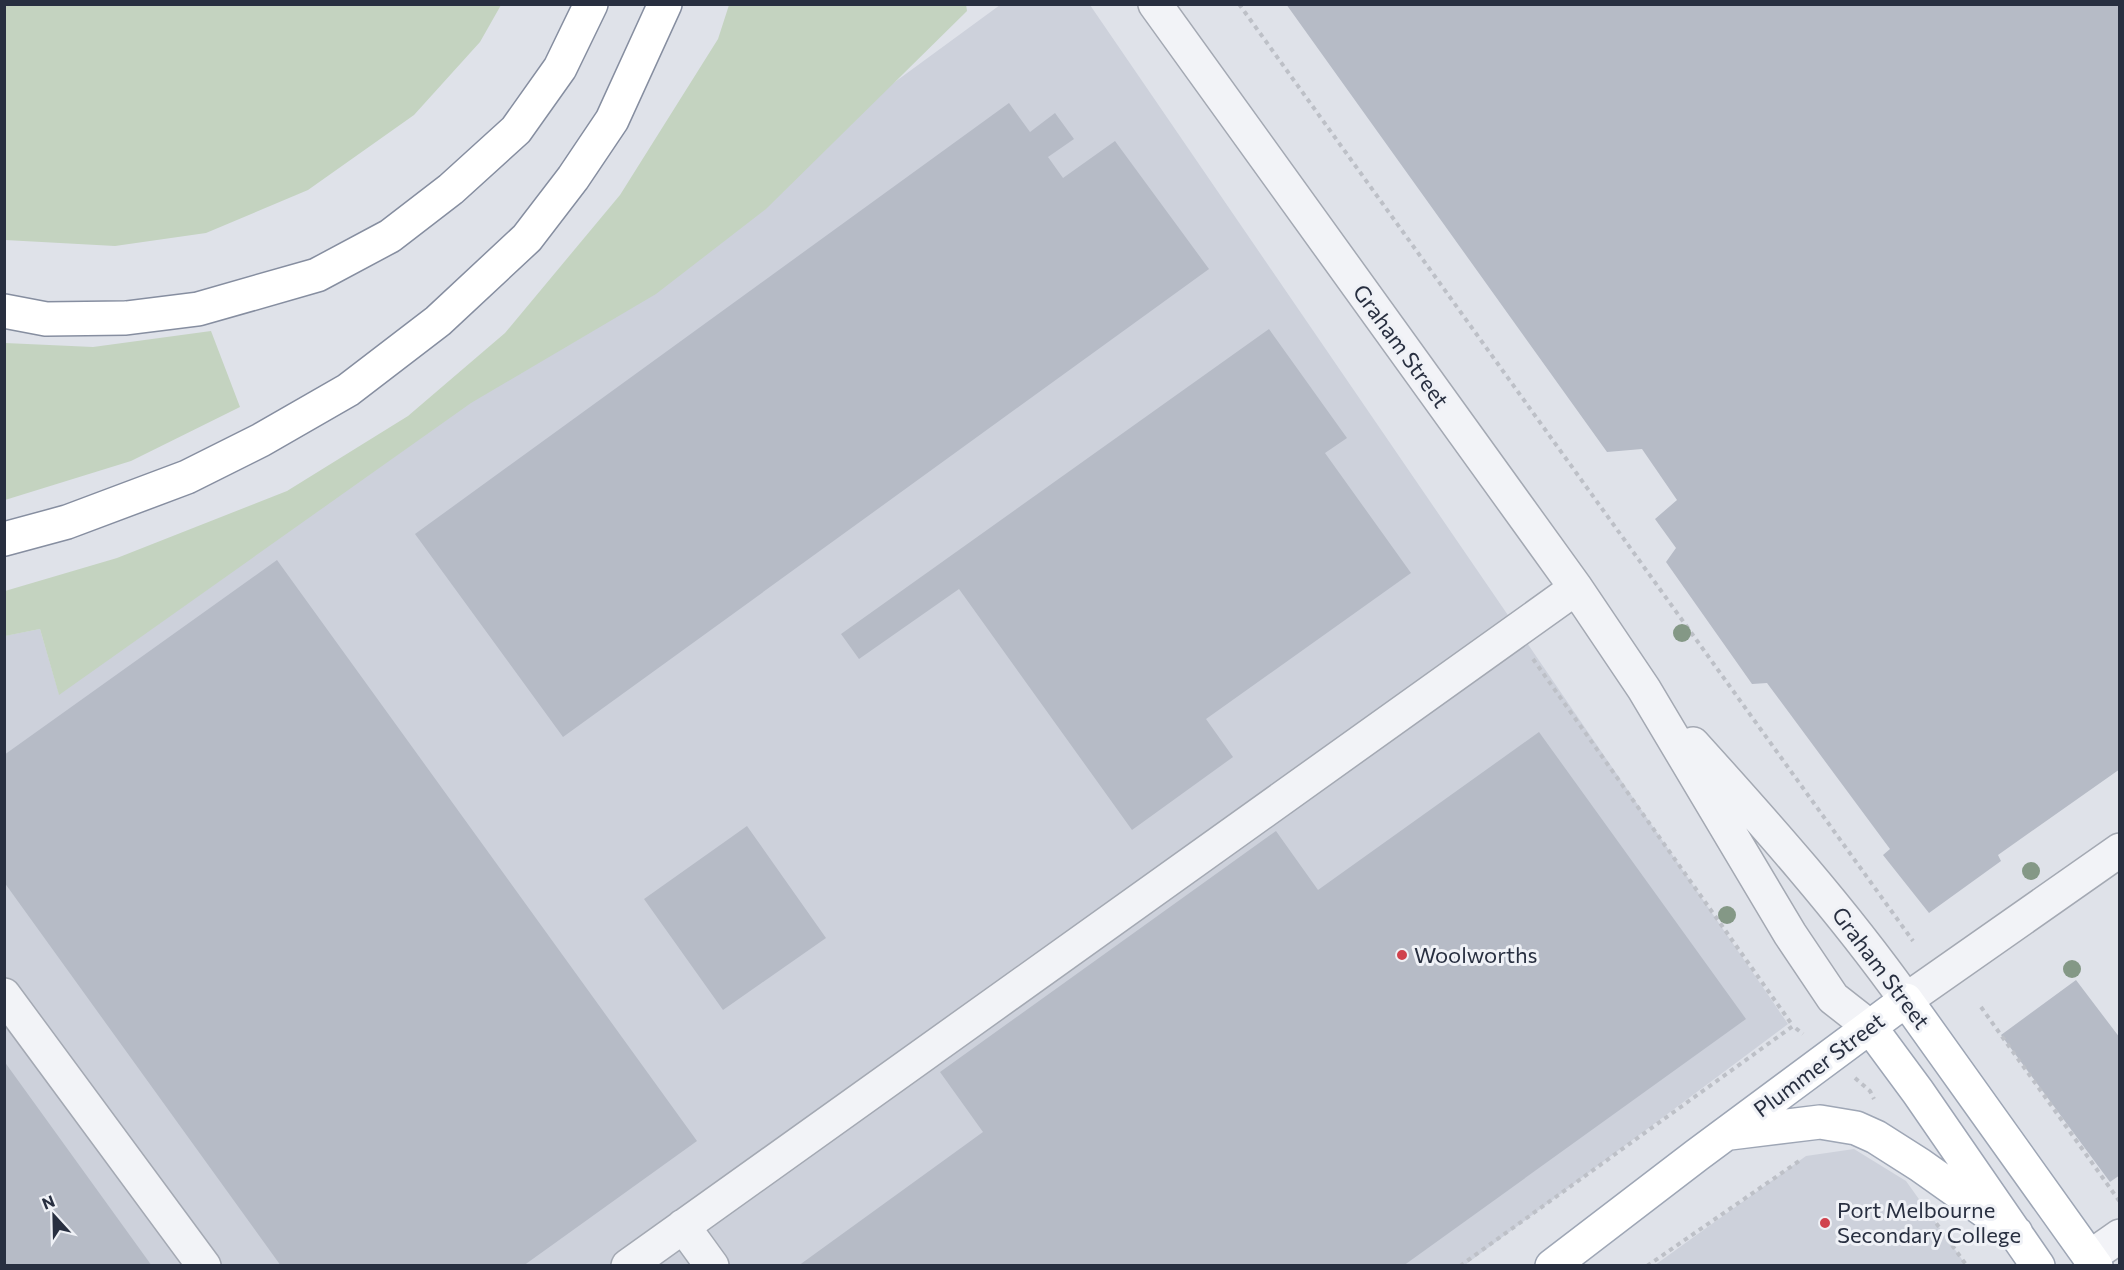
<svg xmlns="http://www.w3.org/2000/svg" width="2124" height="1270" font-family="Commissioner,sans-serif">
  <rect width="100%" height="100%" fill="#dfe2e9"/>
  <path fill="#cdd1db" d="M1000 5H1090L1788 1024 1465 1265H5L4 636 40 629 59 694Z
    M1854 1149 1906 1181 1966 1265H1655L1806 1156Z"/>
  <path fill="#c4d3c0" d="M4 5 5 4 501 5 480 42 414 115 308 190 206 233 115 246 5 240Z
    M729 5 966 4 967 11 766 209 656 294 471 403 59 695 40 629 5 636V591L117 558 287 491 408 416 505 333 620 195 718 39Z
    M211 331 240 407 131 461 5 500V343L93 347Z"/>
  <path fill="#b6bbc6" d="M1286 4H2120V769L1998 855 2001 861 1929 913 1883 855 1890 849 1767 683 1752 684 1666 562 1676 548 1655 519 1677 500 1642 449 1607 452Z
    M1009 103 1030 132 1055 113 1074 139 1048 157 1063 178 1115 141 1209 269 563 737 415 534Z
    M1269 329 1347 438 1325 453 1411 573 1206 719 1233 757 1132 830 959 589 859 659 841 634Z
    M277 560 697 1141 523 1266H281L4 882V755Z
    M1539 732 1746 1019 1403 1266H798L983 1132 940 1072 1276 831 1318 890Z
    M747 826 826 938 723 1010 644 899Z
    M2076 980 2120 1038V1175L2110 1182 2001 1035Z
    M4 1061 152 1266H4Z"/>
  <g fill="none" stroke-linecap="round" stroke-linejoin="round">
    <g stroke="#a4a9b3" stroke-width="36">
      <path id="minor" d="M1155 4 1576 588 1644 689 1790 934 1833 998 1870 1027
        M1693 744C1768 827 1841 909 1906 1000L2120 850
        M4 995 204 1266
        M683 1226 712 1266
        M2090 1257 2120 1236
        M628 1266 1576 588"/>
    </g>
    <g stroke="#9ea6b5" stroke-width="36">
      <path id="major" d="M1870 1027 1918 1092 2038 1266
        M1730 1133 1820 1122 1856 1128 1876 1137 1920 1165 2016 1233
        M1552 1266 1697 1155 1906 1000 2096 1266"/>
    </g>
    <g stroke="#868ea0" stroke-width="36">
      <path id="highway" d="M4 311 46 319 126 318 198 309 317 275 390 236 451 189 516 130 560 68 591 4
        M4 539 67 522 187 477 261 440 348 390 438 321 527 238 573 178 612 120 665 4"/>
    </g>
    <path stroke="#bdc0c7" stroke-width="4" stroke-dasharray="4.5 4.5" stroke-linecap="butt" d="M1239 4 1913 941
      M1533 659 1793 1026
      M1981 1007 2120 1202
      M1855 1078 1870 1091 1874 1099
      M1931 1216 1967 1266
      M1460 1266 1793 1026 1803 1034
      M1647 1266 1802 1159"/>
    <use href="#minor" stroke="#f2f3f7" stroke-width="33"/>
    <use href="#major" stroke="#fff" stroke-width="33"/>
    <use href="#highway" stroke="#fff" stroke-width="33"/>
  </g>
  <g fill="#849886">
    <circle cx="1682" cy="633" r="9"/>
    <circle cx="2031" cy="871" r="9"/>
    <circle cx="1727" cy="915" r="9"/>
    <circle cx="2072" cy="969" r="9"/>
  </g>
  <g fill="#d0424d" stroke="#eff1f6" stroke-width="2">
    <circle cx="1402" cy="955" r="6"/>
    <circle cx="1825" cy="1223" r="6"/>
  </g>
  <g text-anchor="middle" stroke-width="6" stroke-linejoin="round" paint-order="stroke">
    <g font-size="22" fill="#282f40" stroke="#eff1f6">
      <text transform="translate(1401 346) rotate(54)" y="8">Graham Street</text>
      <text transform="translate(1881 968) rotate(53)" y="8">Graham Street</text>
      <text transform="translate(1819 1065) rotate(-37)" y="8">Plummer Street</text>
    </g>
    <g font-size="22" fill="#282f40" stroke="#eff1f6" text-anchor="start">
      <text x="1414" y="963">Woolworths</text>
      <text x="1837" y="1218">Port Melbourne<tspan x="1837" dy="25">Secondary College</tspan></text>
    </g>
  </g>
  <rect width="2124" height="1270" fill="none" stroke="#282f40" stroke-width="12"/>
  <g transform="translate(54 1216) rotate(338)" stroke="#eff1f6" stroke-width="4.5" paint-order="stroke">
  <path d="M0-4.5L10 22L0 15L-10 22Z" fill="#282f40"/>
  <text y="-9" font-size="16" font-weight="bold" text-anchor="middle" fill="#282f40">N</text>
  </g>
</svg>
